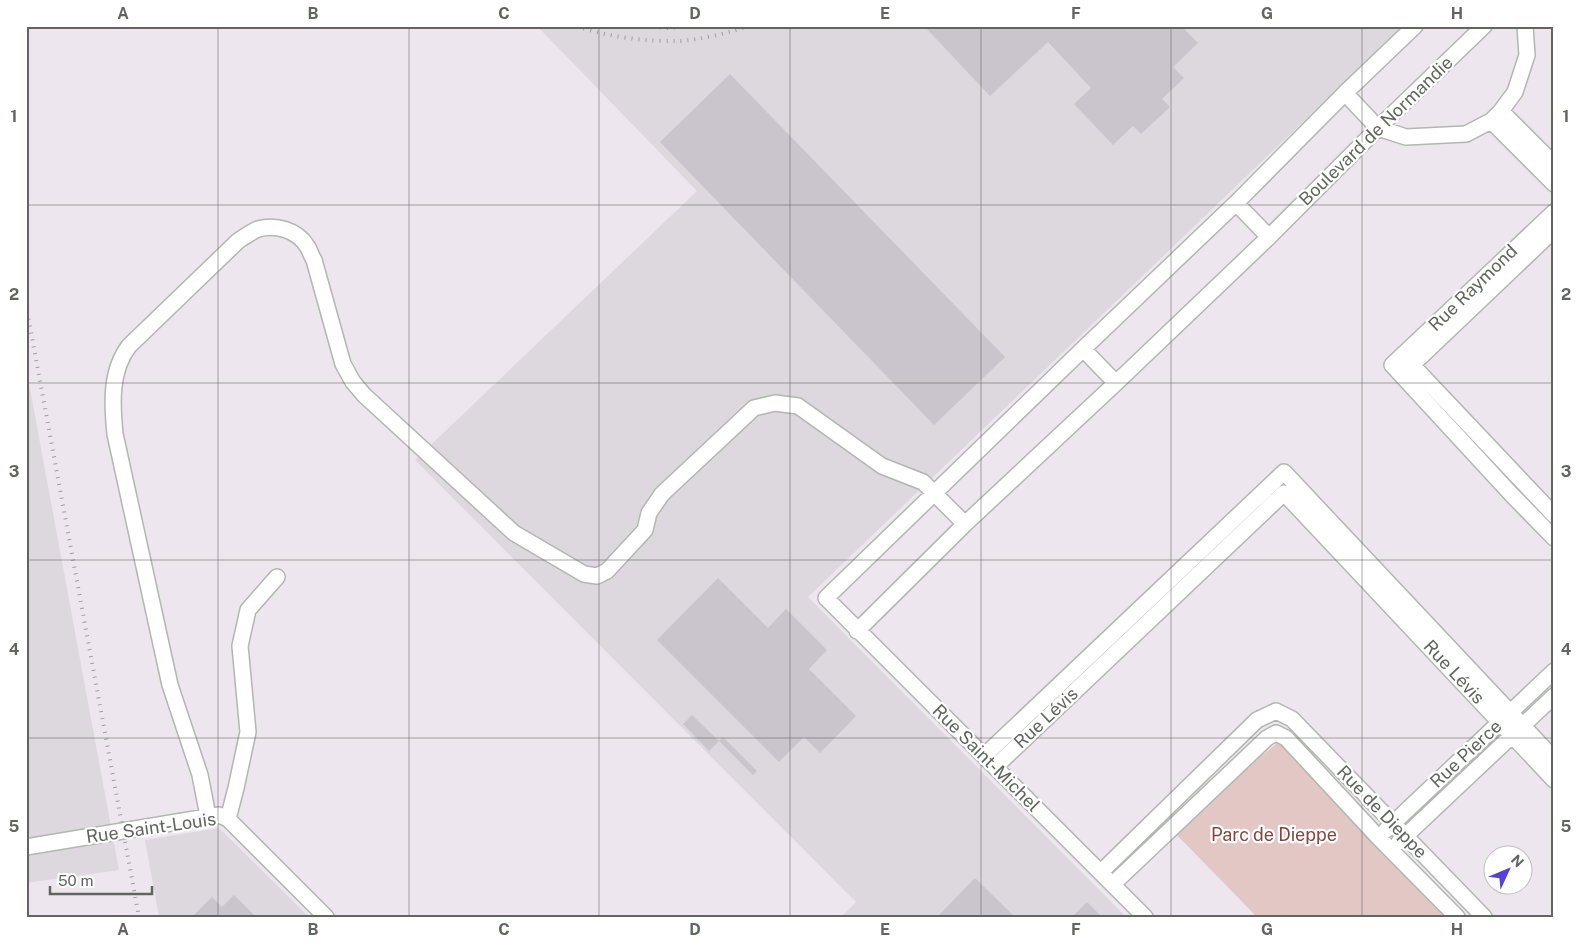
<svg xmlns="http://www.w3.org/2000/svg" width="1580" height="943" font-family="'Public Sans',sans-serif">
  <rect width="100%" height="100%" fill="#ede6ee"/>
  <path fill="#dcd8dd" d="M537 26H1403L808 597 1126 917H841L856 902 415 460 697 191Z
    M26 367 119 870 26 883Z
    M219 828 309 917H159L145 840Z"/>
  <path fill="#e3c7c5" d="M1280 741 1452 917H1257L1171 829Z"/>
  <path fill="#cac4cc" d="M924 26H1181L1198 43 1173 67 1184 78 1162 99 1170 107 1141 134 1133 126 1113 145 1074 104 1091 88 1048 42 990 96Z
    M730 74 1005 357 934 425 660 142Z
    M718 578 768 628 786 609 827 650 809 669 856 716 820 753 804 737 779 762 657 640Z
    M692 715 719 741 709 751 683 724Z
    M723 737 757 771 753 775 719 741Z
    M975 878 1015 917H937Z
    M234 895 256 917H192L212 897 222 907Z
    M1087 902 1102 917H1072Z"/>
  <g fill="none" stroke-linecap="round" stroke-linejoin="round">
    <g stroke="#b2b7b1" stroke-width="18">
      <path id="minor" d="M1345 93 1378 128 1406 137 1466 134 1491 121 1501 111 1515 92 1527 55 1525 26
        M1501 111 1554 164
        M1491 121 1554 184
        M1236 203 1269 237
        M1083 349 1116 383
        M1392 365 1511 494 1554 538
        M1392 365 1554 212
        M1392 365H1412L1554 230
        M1412 365 1554 515
        M857 631 965 524 1116 383 1269 237 1378 128 1484 26
        M984 756 1284 472 1554 759
        M995 767 1284 493 1554 780
        M208 816 200 775 170 685 115 434C112 404 110 371 129 346L238 241C244 237 251 232 258 229 276 224 297 230 307 246 310 250 311 256 314 260L343 364 353 382 364 395 514 533 584 574 597 576 607 571 645 530 649 513 662 494 754 408 775 403 798 406 882 466 923 482 965 524
        M228 819 236 788 248 732 240 646 248 610 277 577
        M1386 830 1554 671
        M1399 842 1554 696
        M26 847 219 815 228 819 326 917
        M1101 872 1257 720 1276 711 1292 719 1484 917
        M1113 884 1267 738 1276 733 1286 738 1378 837 1457 917
        M1145 917 826 598 1083 349 1236 203 1345 93 1415 26"/>
    </g>
    <use href="#minor" stroke="#fff" stroke-width="15"/>
    <path stroke="#9ea09d" stroke-width="4" stroke-dasharray="1 6" stroke-linecap="butt" d="M577 26C607 37 648 42 680 41 698 40 730 33 748 26
      M632 26 668 28 692 26
      M26 305 139 917"/>
  </g>
  <path fill="none" stroke="#60655e" stroke-width="1" stroke-opacity="0.55" d="M218 26V917M409 26V917M599 26V917M790 26V917M981 26V917M1171 26V917M1362 26V917M26 205H1554M26 383H1554M26 560H1554M26 738H1554"/>
  <g text-anchor="middle" stroke-width="4.5" stroke-linejoin="round" paint-order="stroke">
    <g font-size="18" fill="#60655e" stroke="#fff">
      <text transform="translate(1376 131) rotate(-44)" y="6">Boulevard de Normandie</text>
      <text transform="translate(1473 288) rotate(-44)" y="6">Rue Raymond</text>
      <text transform="translate(1454 672) rotate(47)" y="6">Rue Lévis</text>
      <text transform="translate(1046 718) rotate(-43)" y="6">Rue Lévis</text>
      <text transform="translate(1466 754) rotate(-43)" y="6">Rue Pierce</text>
      <text transform="translate(986 758) rotate(45)" y="6">Rue Saint-Michel</text>
      <text transform="translate(1382 812) rotate(46)" y="6">Rue de Dieppe</text>
      <text transform="translate(151 828) rotate(-8)" y="6">Rue Saint-Louis</text>
    </g>
    <g font-size="18" fill="#83463e" stroke="#fff">
      <text x="1274" y="841">Parc de Dieppe</text>
    </g>
  </g>
  <rect width="1580" height="943" fill="none" stroke="#ffffff" stroke-width="55"/>
  <g transform="translate(1508 870) rotate(46)"><circle r="24" fill="#ffffff" stroke="#bfc1bf"/>
  <path d="M0-4L9 19L0 12L-9 19Z" fill="#5741d9"/>
  <text y="-8" font-size="14" font-weight="bold" text-anchor="middle" fill="#60655e">N</text>
  </g>
  <path d="M50 886v8h102v-8" fill="none" stroke="#60655e" stroke-width="2.5"/>
  <text x="58" y="886" font-size="15" fill="#60655e" stroke="#ffffff" stroke-width="4" paint-order="stroke">50 m</text>
  <rect x="28" y="28" width="1524" height="888" fill="none" stroke="#60655e" stroke-width="2"/>
  <g font-size="16" text-anchor="middle" font-weight="bold" fill="#60655e">
    <text x="123" y="19">A</text>
    <text x="313" y="19">B</text>
    <text x="504" y="19">C</text>
    <text x="695" y="19">D</text>
    <text x="885" y="19">E</text>
    <text x="1076" y="19">F</text>
    <text x="1267" y="19">G</text>
    <text x="1457" y="19">H</text>
    <text x="14" y="122">1</text>
    <text x="1566" y="122">1</text>
    <text x="14" y="300">2</text>
    <text x="1566" y="300">2</text>
    <text x="14" y="477">3</text>
    <text x="1566" y="477">3</text>
    <text x="14" y="655">4</text>
    <text x="1566" y="655">4</text>
    <text x="14" y="832">5</text>
    <text x="1566" y="832">5</text>
    <text x="123" y="935">A</text>
    <text x="313" y="935">B</text>
    <text x="504" y="935">C</text>
    <text x="695" y="935">D</text>
    <text x="885" y="935">E</text>
    <text x="1076" y="935">F</text>
    <text x="1267" y="935">G</text>
    <text x="1457" y="935">H</text>
  </g>
</svg>
